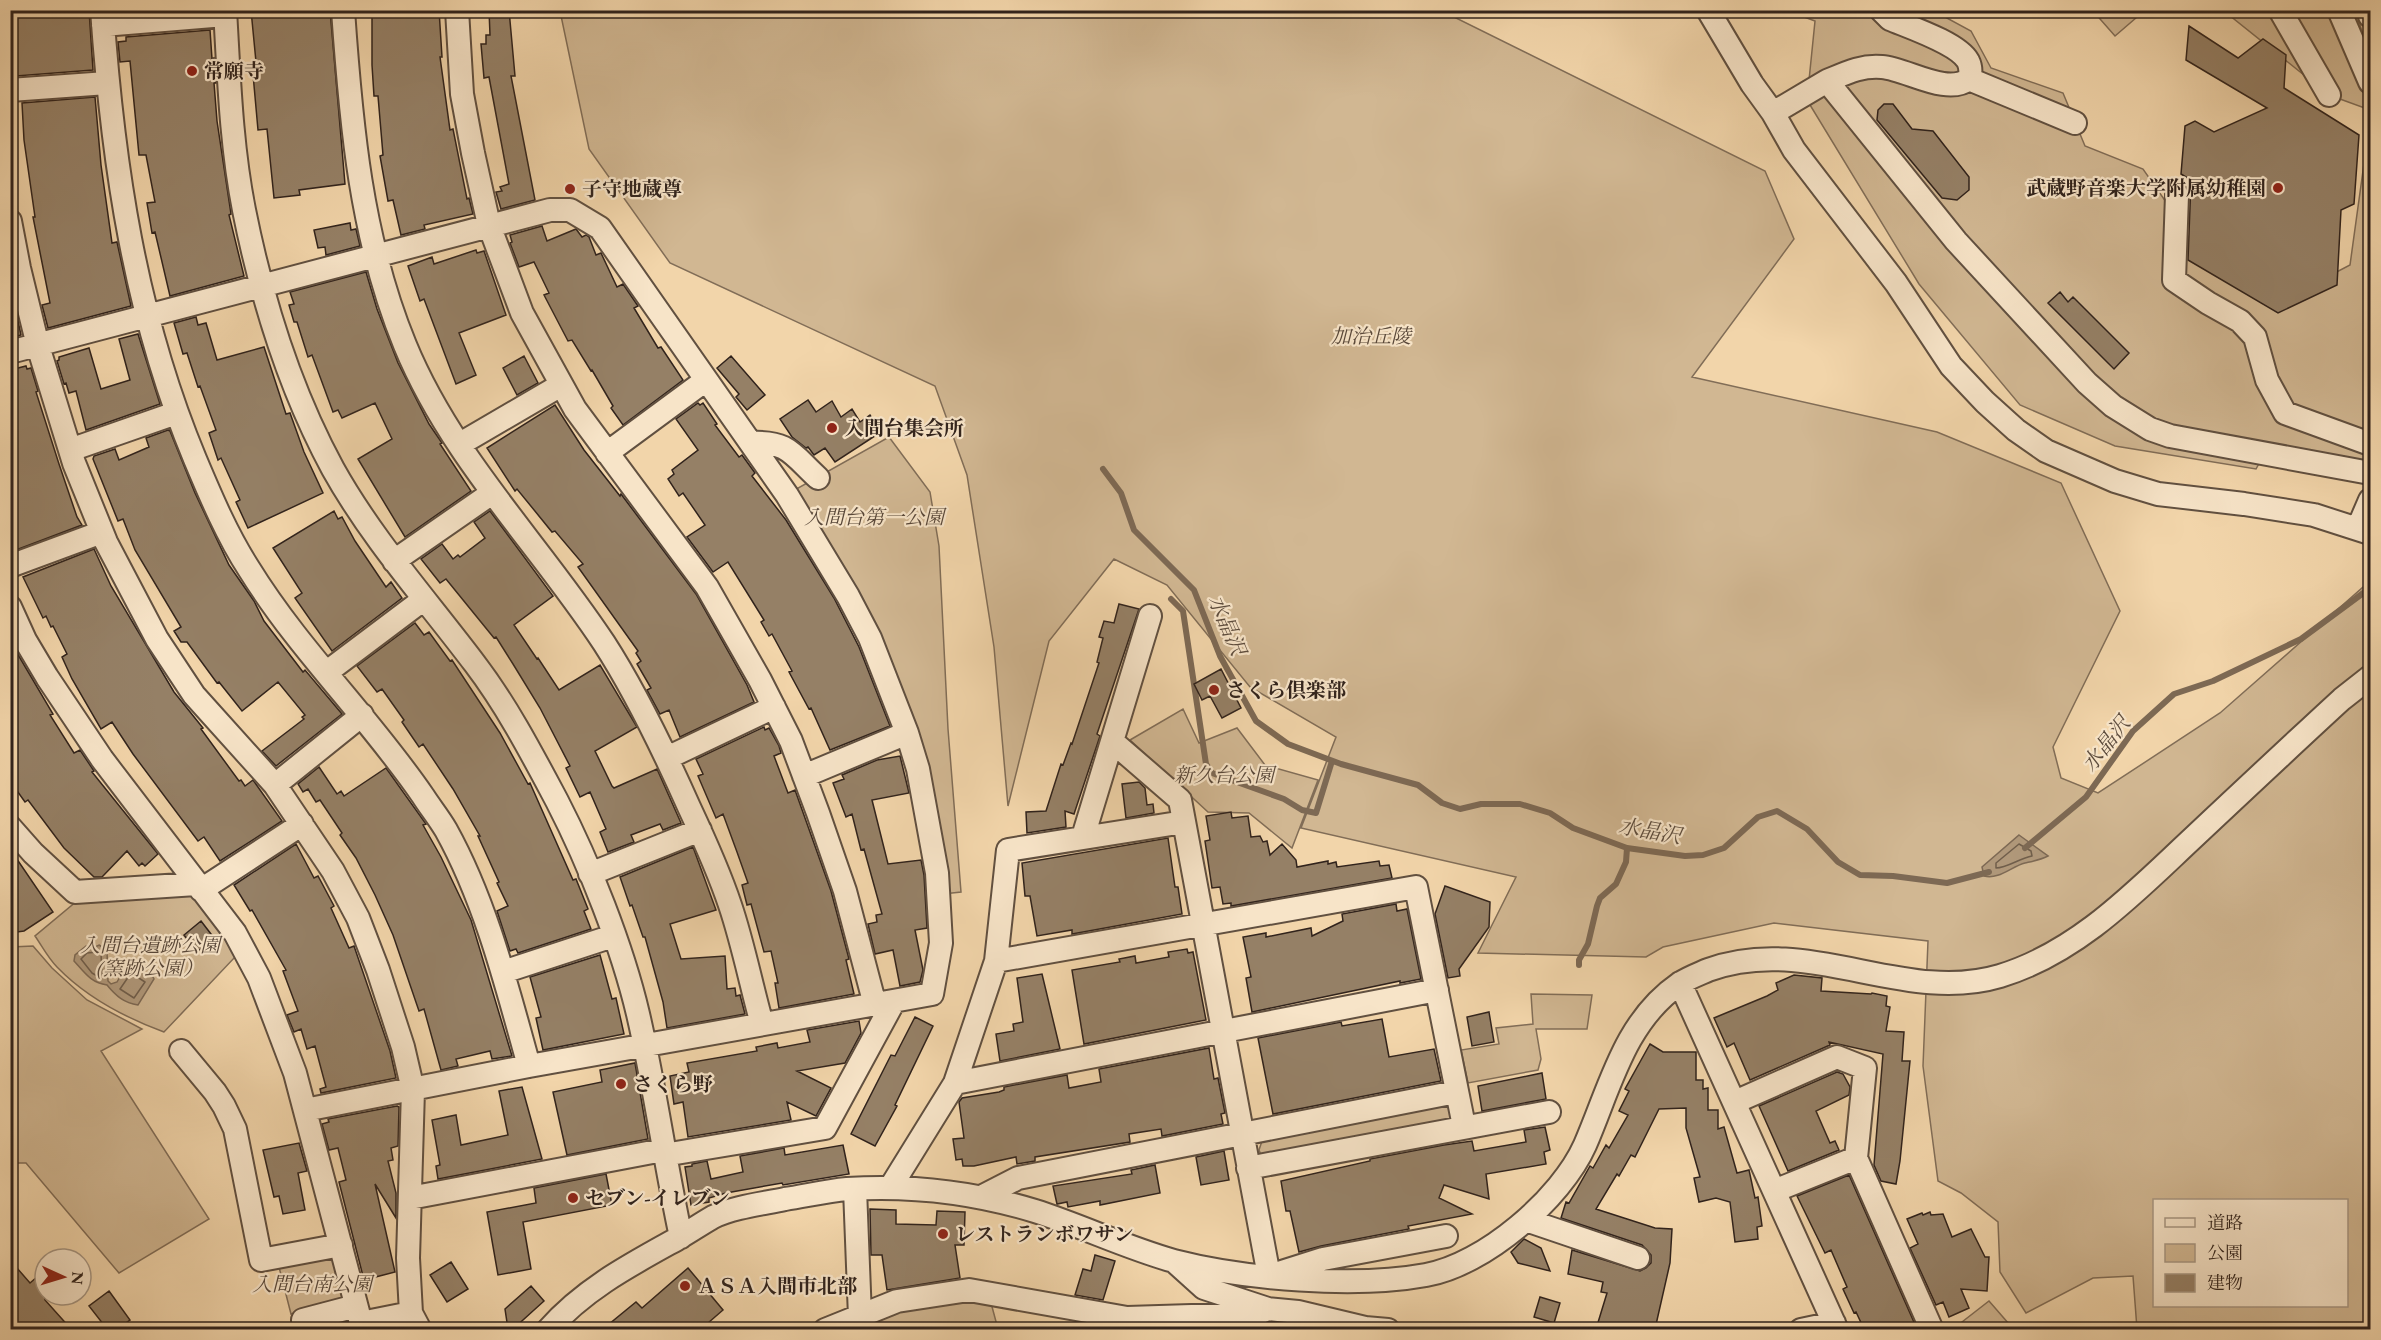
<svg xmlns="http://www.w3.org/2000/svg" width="2381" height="1340" font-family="'EB Garamond','Noto Serif JP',serif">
  <rect width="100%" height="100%" fill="#f2d5aa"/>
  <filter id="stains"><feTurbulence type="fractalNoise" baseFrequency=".00333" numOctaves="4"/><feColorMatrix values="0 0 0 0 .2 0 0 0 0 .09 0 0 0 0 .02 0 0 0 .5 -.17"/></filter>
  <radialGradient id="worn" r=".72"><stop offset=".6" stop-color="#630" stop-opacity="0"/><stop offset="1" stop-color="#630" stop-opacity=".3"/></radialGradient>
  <path fill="#d1b792" stroke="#816d57" stroke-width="1.5" fill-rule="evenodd" d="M560 11H1442L1765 171 1794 239 1692 377 1937 432 2061 483 2120 611 2053 747 2061 778 2098 793 2220 713 2370 581V1329H2137L2133 1276 2093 1278 2026 1313 2000 1272 1998 1222 1961 1193 1938 1181 1923 1066 1928 941 1774 923 1663 947 1646 957 1478 953 1516 877 1301 828 1336 737 1250 687 1167 585 1114 559 1049 641 1008 806 994 647 967 475 935 386 670 263 589 149ZM2154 1200H2346V1306H2154Z
    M1788 11H1934L1971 31 1991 68 2063 93 2085 146 2143 169 2180 222 2199 256 2291 296 2350 265 2370 120V472L2270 444 2256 469 2115 446 2020 405 1919 284 1807 100 1815 21Z
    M2093 11H2144L2115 36Z
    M2224 11H2356L2370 59V110L2329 95Z
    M889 437 930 492 939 546 948 729 961 892 943 894 930 795 912 713 880 643 791 492Z
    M1183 709 1199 743 1237 728 1265 765 1318 780 1292 848 1249 813 1208 812 1130 740Z
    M186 890 200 896 236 956 164 1032C126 1018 85 996 57 967 48 958 42 946 35 936L77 901Z
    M33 946 52 968 87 1000 142 1029 101 1051 209 1219 119 1273 26 1163H11V947Z
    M1531 994 1592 995 1587 1029H1536L1541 1059 1538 1070 1468 1083 1461 1050 1499 1044 1496 1028 1533 1024Z
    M1451 1104 1452 1120 1261 1155 1259 1150 1262 1141Z
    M332 1253 344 1301 291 1314 279 1267Z
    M970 1299 991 1303 998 1329 872 1330 878 1317 898 1308Z
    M1989 1301 2009 1324 2004 1329H1953Z"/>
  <path fill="#b0987a" stroke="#7d6954" stroke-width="1.5" d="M2019 835 2048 856C2040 860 2034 861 2025 863 2012 866 1999 880 1984 876L1982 867Z
    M99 945 107 950 108 981 111 984 117 982 125 968 137 964 140 967 139 970 146 975 150 971 154 979 138 1005C124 1003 116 996 107 985 91 983 85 973 74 961L75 955 86 946 93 948Z"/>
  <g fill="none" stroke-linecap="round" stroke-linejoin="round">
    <path stroke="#705e4b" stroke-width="1.5" d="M2019 844 2031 851 2032 856C2020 858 2007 868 1996 868V863Z
      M98 952 101 954 102 975 99 977 92 973 81 959 87 953Z
      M131 973 145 982 134 998 120 989Z"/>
    <path stroke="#7d6954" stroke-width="6" d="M1103 469 1121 493 1134 530 1194 590 1220 656 1256 721 1288 744 1341 764 1418 785 1442 803 1460 809 1481 804H1520L1550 813 1573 828 1627 848 1685 856 1703 855 1724 848 1758 817 1777 811 1807 829 1838 862 1860 875 1893 876 1947 883 1989 872
      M1171 599 1183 611 1206 764 1212 773 1284 799 1302 810 1316 813 1332 761
      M2025 848 2086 797 2133 731 2174 694 2213 681 2301 639 2370 588
      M1579 965V960L1588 944 1597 906 1600 898 1616 884 1626 862 1627 848"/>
  </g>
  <path fill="#958066" stroke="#31231c" stroke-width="1.5" d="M51 10H89L93 70 16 76 11 12Z
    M251 10H330L345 184 299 190 300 195 274 198 267 129 258 130 252 63 256 62Z
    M372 10H439L442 57H440L450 130 453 129 467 199 469 198 473 214 424 225 425 229 401 235 393 200 388 201 380 156 383 155 378 96H374L372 65Z
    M489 10H509L515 76H511L535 200 501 209 496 192 502 191 500 187 509 184 489 77 484 78 481 44H486V35H490Z
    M2189 26 2238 58 2263 39 2286 55 2284 88 2359 135 2354 204 2341 210 2337 285 2278 313 2188 260 2191 180 2181 174 2185 126 2195 121 2214 132 2267 108 2186 60Z
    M210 30 212 59 214 58 216 83H214L217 121 231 214 229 215 244 276 170 296 155 232 152 233 147 203 155 202 146 155H139L130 61 120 62 118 42 126 41V37Z
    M95 97 101 165 112 243 117 242 131 306 48 328 42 305 50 303 33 217H35L24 140 22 103Z
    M1884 104H1893L1912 129 1933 131 1969 177V190L1957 200 1942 198 1877 120 1878 110Z
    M350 223 351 230 356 229 360 246 326 255 325 247 318 248 314 230Z
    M542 226 547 241 576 229 582 237 586 235 589 237 596 255 601 253 617 287 623 284 638 306 634 308 658 348 661 347 683 380 623 425 611 408 613 406 592 370 591 371 572 340 568 341 544 295 549 293 534 262 519 267 510 243 512 242 510 235Z
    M476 250 477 253 484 251 506 315 459 333 476 375 456 384 424 299 420 301 408 266 432 257 434 264Z
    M366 272 377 309 398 363 429 424 442 443 440 444 471 491 405 537 358 459 392 439 375 403 342 418 338 410 333 412 312 355 308 357 297 322H294L289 305 294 304 290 292Z
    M2060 292 2068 302 2073 297 2129 353 2114 369 2048 303Z
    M16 312 21 335 10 338V314Z
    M196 317 198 325 206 323 217 360 264 347 286 414 290 413 304 452 323 493 248 528 236 502 240 500 221 458 218 460 209 433 216 430 200 386 198 387 187 353 183 354 174 323Z
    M138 334 160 404 86 430 76 391 69 393 66 383 64 384 57 361 59 360V357L89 348 101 389 130 380 119 339Z
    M524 356 538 383 517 395 503 368Z
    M731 356 765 395 747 410 736 397 739 394 717 368Z
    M26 366 27 369 31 368 38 391 36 392 59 464 77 517 82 525 16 550 10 535V370Z
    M808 400 816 412 832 401 841 417 852 409 860 422 870 415 881 432 835 462 825 448 814 455 808 447 806 448 792 437 780 419Z
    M698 403 700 405 703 403 717 424 715 425 739 457 742 455 755 473 752 476 786 520 834 598 859 647 890 726 830 750 811 708 809 709 789 672 792 671 772 634 769 636 761 622 764 620 728 562 713 572 687 537 705 525 683 493 679 496 668 479 674 474 672 470 698 450 676 419Z
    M555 405 584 450 620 496 621 494 696 594 747 685 754 702 680 737 669 710 660 714 647 690 651 688 637 664 641 661 636 653 638 651 578 567 583 564 555 531 552 532 517 489 515 491 487 448Z
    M168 430 170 431 195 493 229 565 254 601 264 621 303 672 305 670 342 714 276 766 262 751 304 719 302 717 305 715 278 682 242 711 219 682 217 683 187 642H181L174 631 181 627 135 550 123 519 118 521 93 459 94 456 115 449 119 460 149 447 146 438Z
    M334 511 338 519 342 517 355 541 386 587 391 582 402 598 332 651 295 598 302 593 273 548Z
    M490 511 553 596 514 625 537 659 538 658 559 690 600 665 637 727 595 751 612 786 614 788 657 769 681 823 663 830 660 824 631 835 634 842 608 852 600 832 606 829 590 792 580 797 566 768 570 766 540 708 513 664 496 637 494 638 446 579 440 583 421 559 442 544 453 559 458 555 460 557 485 538 474 522Z
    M94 549 111 586 174 692 203 728 201 729 239 781 241 780 245 786 253 780 282 821 220 861 204 837 198 841 133 754 112 722 101 729 72 679 62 657 67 654 53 626 51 627 46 616 43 618 23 577Z
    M1119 604 1139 609 1097 734 1100 736 1074 814 1065 811 1066 827 1027 833 1026 812 1046 811 1061 764 1063 765 1071 743 1072 744 1099 663 1097 662 1103 638 1099 637 1104 621 1114 623Z
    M415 623 424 635 429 632 450 661 452 660 500 733 528 784 530 783 573 880 576 879 588 909 584 911 591 929 518 953 516 949 510 951 497 911 508 906 497 883 499 882 478 836H480L453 789 423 744 419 747 402 722 404 720 382 689 377 692 357 666Z
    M10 641 53 714 50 715 74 753 80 750 94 771 92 772 158 854 145 866 142 863 139 866 127 851 102 877H94L64 848 28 800 25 802 10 781Z
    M1221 669 1241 708 1222 718 1210 696 1202 700 1194 684Z
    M764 727 765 730 769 728 779 746 781 753 774 756 788 793 795 790 831 891 849 959 846 960 854 994 779 1008 775 983H778L771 951 764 952 751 904 747 905 742 885 748 883 737 852 723 814 716 818 698 776 703 774 696 759Z
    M900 756 909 793 872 800 888 864 921 860 924 875 927 928 915 930 923 970 920 982 900 986 893 950 875 954 868 924 877 922 876 915 882 914 864 849 861 850 852 814 846 817 833 783 844 779 842 775 877 760Z
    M319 767 337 794 341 791 344 796 386 768 426 824 423 825 441 857 471 920 512 1056 492 1059 490 1051 456 1059 458 1066 441 1070 424 1009 419 1011 393 935 375 895 356 858 340 835 342 833 320 800 316 802 308 789 303 792 298 784Z
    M1139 782 1145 788 1147 805 1153 804 1154 813 1126 818 1122 784Z
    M1231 812 1232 818 1248 816 1251 837 1260 836 1263 842 1267 841 1270 855 1282 844 1296 860 1297 867 1328 861V864L1336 862 1337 867 1379 861 1380 866 1389 865 1392 878 1231 906V903L1223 904 1220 887 1212 888 1205 841 1210 840 1206 816Z
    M1168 838 1175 887H1178L1182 914 1072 934V930L1037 936 1030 896H1025L1022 863Z
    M296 844 314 878 318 876 334 906 331 908 349 948 354 946 390 1051 396 1078 321 1093 320 1089 326 1087 315 1046 307 1049 301 1029 294 1032 287 1015 298 1011 283 971 286 970 252 910 250 911 234 885Z
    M693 847 716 910 670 924 681 959 725 956 727 989 735 988 736 996 740 995 745 1014 667 1028 663 1002 645 937H643L632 905 630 906 620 877Z
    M10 849 53 912 24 931 10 933Z
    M1445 886 1490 902 1489 927 1459 969 1460 976 1448 978 1435 914Z
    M1396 904 1397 911 1407 909 1421 979 1400 983V981L1252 1012 1246 978 1251 977 1243 937 1266 933V937L1311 928 1312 936 1343 921 1342 914Z
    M201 921 214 938 197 952 184 935Z
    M1187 949 1188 953 1193 952 1206 1020 1084 1044 1072 970 1120 962 1119 959 1135 956 1136 963 1169 957 1168 952Z
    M600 955 612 999 616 998 624 1034 543 1050 536 1018 541 1017 530 977Z
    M1042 974 1060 1049 1000 1061 996 1034 1014 1031 1013 1024 1023 1022 1017 978Z
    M1794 975 1822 978 1821 991 1871 994 1872 993 1887 996 1886 1006 1890 1007 1886 1031 1904 1032 1902 1061H1910L1900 1161 1896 1184 1881 1181 1874 1165 1883 1054 1829 1042 1830 1045 1750 1080 1734 1043 1727 1047 1714 1018 1767 996 1778 990 1776 983Z
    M1489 1012 1494 1042 1472 1046 1467 1017Z
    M915 1017 933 1026 895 1105 897 1106 875 1146 851 1134 891 1055 895 1056Z
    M1382 1019 1389 1057 1434 1049 1441 1081 1273 1114 1258 1038 1341 1022 1342 1026Z
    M859 1021 861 1033 845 1063 797 1071 831 1088 816 1116 787 1102 791 1120 688 1137 683 1102 674 1104 670 1076 689 1072 687 1063 757 1051 756 1047 777 1043 778 1048 810 1042 807 1030Z
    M1650 1044 1663 1052H1696V1080H1703V1089L1708 1088V1110H1718V1129L1724 1127 1737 1173 1749 1170 1755 1198 1758 1197 1762 1226 1757 1227 1758 1239 1735 1242 1730 1202 1716 1198 1699 1202 1694 1178 1700 1177 1686 1128V1108L1659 1109 1635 1157 1631 1155 1619 1176 1617 1174 1596 1209 1655 1228 1672 1229 1670 1263 1655 1329H1596L1607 1293 1601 1292 1603 1282 1568 1274 1572 1250 1640 1271 1646 1268 1651 1263V1255L1642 1245 1561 1218 1566 1202 1569 1203 1590 1166 1593 1168 1606 1145 1609 1148 1628 1115 1619 1111 1629 1091 1625 1089Z
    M1209 1048 1214 1079 1218 1078 1225 1113 1221 1114 1223 1124 1162 1136 1161 1129 1129 1134 1130 1142 1035 1157V1161L1017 1164 1016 1157 974 1166H963L962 1159 956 1160 953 1139 964 1138 959 1102 962 1098 999 1092 1004 1090V1087L1067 1075 1069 1088 1101 1082 1099 1069Z
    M635 1063 648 1139 567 1155 553 1092 602 1082 600 1070Z
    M1837 1072 1843 1074 1850 1087 1849 1095 1816 1111 1830 1143 1835 1141 1839 1150 1788 1171 1759 1106Z
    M1542 1073 1546 1099 1482 1111 1478 1086Z
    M522 1087 542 1159 438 1179 436 1166 440 1165 432 1120 456 1115 461 1145 508 1135 499 1091Z
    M397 1106 399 1107 398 1146 391 1148 393 1160 388 1161 396 1193V1218L375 1184 395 1272 364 1280 339 1182 346 1180 338 1148 329 1150 322 1124 329 1122 328 1119Z
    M1545 1127 1550 1150 1544 1152 1546 1164 1486 1174 1489 1199 1444 1185 1439 1198 1472 1214 1408 1226 1409 1229 1321 1246 1299 1252 1290 1211H1286L1281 1181 1370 1161V1159L1444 1145 1472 1141 1474 1151 1526 1142 1524 1130Z
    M299 1143 307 1171 298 1173 305 1210 283 1214 279 1196 274 1197 263 1150Z
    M843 1145 849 1174 783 1185 782 1183 726 1193 709 1198V1202L691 1205 685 1167 692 1166V1164L707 1161 711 1179 743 1172 740 1156 784 1148 785 1155Z
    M1224 1151 1229 1180 1201 1185 1196 1157Z
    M1155 1165 1160 1193 1100 1205V1201L1068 1207 1067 1202 1057 1204 1053 1186 1132 1174 1131 1170Z
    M606 1174 612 1205 523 1222 531 1269 498 1275 487 1212 536 1203 534 1188Z
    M1849 1175 1917 1329H1864L1856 1312 1854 1313 1843 1289 1847 1287 1831 1250 1825 1253 1797 1196Z
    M870 1209 896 1210V1224L936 1225 937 1211 965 1212 964 1245H955L960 1278 887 1290 882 1255H871Z
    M1930 1212 1931 1215 1943 1214 1952 1237 1971 1229 1985 1257H1989L1987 1291 1961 1289 1969 1308 1949 1317 1943 1302 1936 1305 1910 1248 1918 1244 1907 1219 1922 1213 1923 1215Z
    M1524 1239 1541 1248 1550 1271 1518 1263 1511 1252Z
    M1095 1255 1115 1261 1103 1300 1075 1295 1083 1269 1091 1271Z
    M10 1260 30 1283 45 1270V1300L71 1329H10Z
    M451 1262 468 1289 447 1302 430 1275Z
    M688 1268 723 1310 701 1329H603L636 1302 642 1308Z
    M531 1286 544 1301 513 1329H508L505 1309Z
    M109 1291 130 1320 117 1329H107L89 1306Z
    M1540 1297 1560 1303 1554 1323 1534 1317Z"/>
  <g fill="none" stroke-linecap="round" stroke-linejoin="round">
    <g stroke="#615040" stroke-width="26">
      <path id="minor" d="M102 10C113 166 135 315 195 459 211 497 227 535 249 569 299 650 369 717 423 796 430 807 439 818 446 830 486 902 507 987 529 1066
        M225 10C229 77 231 145 244 210 262 300 289 388 333 469 372 539 426 599 475 664 507 706 532 754 557 801 589 863 622 946 638 1014 655 1087 665 1163 681 1237
        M343 10C351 125 361 238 405 345 451 457 538 543 604 643 637 694 664 751 689 807 704 839 719 872 730 905 743 943 751 985 762 1024
        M457 10 462 94 473 153 489 225 522 313 575 409 707 587 760 680 791 741 818 813 845 891 875 1005
        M1708 10 1752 84 1773 113 1794 150 1896 283 1951 366 1985 402 2016 430 2046 451 2115 481 2158 494 2244 504 2314 515 2370 533
        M1881 10 1890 19C1909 27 1958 43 1968 61 1971 67 1971 73 1969 79 1947 96 1907 69 1882 67 1862 65 1846 73 1827 81L1956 241 2087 383 2113 406 2150 429 2170 436 2370 473
        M2280 10 2329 95
        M2339 10 2370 82
        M2369 10 2370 16
        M103 25 225 15
        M1969 79 2075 123
        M10 90 107 83
        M1773 113 1827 81
        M2177 195 2174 280 2208 303 2240 321 2255 337 2267 380 2285 413 2370 444
        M10 221 19 268 38 346 74 463 106 542 157 639 194 695 275 785 333 871 358 918 378 970 403 1047 413 1090 408 1258 411 1313 420 1330
        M10 352 550 210H570L600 228 787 495 848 596 870 638 907 733 918 769 937 873 941 943 932 994 529 1066 305 1110
        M751 443C788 441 792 454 818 478
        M460 444 561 385
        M70 450 176 413
        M607 453 706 380
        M2358 528 2370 500
        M394 561 492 493
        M10 566 102 532
        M10 607 25 640 47 677 102 759 235 933 259 978 295 1073 361 1323 411 1313
        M327 672 424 599
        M1113 742 1180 800 1269 1276 1323 1259 1446 1236
        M667 758 774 707
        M804 776 907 733
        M275 785 362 715
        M10 827 33 853 75 892 196 884
        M1083 837 1150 616
        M590 874 700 830
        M201 890 302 824
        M996 961 1416 887 1464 1126
        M503 972 613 936
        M1680 983 1837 1330
        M181 1051 215 1092 224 1106 235 1129 261 1260 341 1245
        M955 1083 1437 990
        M1735 1102 1837 1057 1865 1068 1856 1158 1774 1191
        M664 1155 825 1128 894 1001
        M1856 1158 1932 1330
        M1248 1168 1549 1112
        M890 1188 955 1083 996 961 1008 850 1184 822
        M855 1189 860 1317 863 1330
        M981 1197 1018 1178 1456 1092
        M410 1198 663 1150
        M1526 1220 1638 1258
        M1174 1261 1204 1288 1268 1309 1298 1312 1365 1328 1388 1330
        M303 1320 356 1306
        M548 1330C584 1289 630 1265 677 1239 689 1232 701 1224 713 1217 734 1207 761 1204 785 1199 805 1196 826 1191 847 1189 911 1185 973 1192 1035 1211 1082 1226 1127 1248 1174 1261 1244 1279 1355 1288 1426 1275 1484 1265 1561 1199 1585 1145 1610 1088 1624 1022 1679 984 1688 978 1699 974 1708 970 1808 933 1903 1005 2000 976 2079 952 2137 890 2195 836 2244 790 2293 744 2342 699L2370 677
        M825 1330 897 1301 969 1290 1127 1318 1256 1314 1268 1309
        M1801 1330 1834 1323"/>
    </g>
    <use href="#minor" stroke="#f7e4c8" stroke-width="22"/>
  </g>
  <g fill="#8f2418" stroke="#f7e4c8" stroke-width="2">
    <circle cx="192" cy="71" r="6"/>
    <circle cx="2278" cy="188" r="6"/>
    <circle cx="570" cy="189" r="6"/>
    <circle cx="832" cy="428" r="6"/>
    <circle cx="1214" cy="690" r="6"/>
    <circle cx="621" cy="1084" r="6"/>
    <circle cx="573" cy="1198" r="6"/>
    <circle cx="943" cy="1234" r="6"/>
    <circle cx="685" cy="1286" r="6"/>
  </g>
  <g text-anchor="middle" stroke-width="4.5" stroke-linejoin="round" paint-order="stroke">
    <g font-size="20" font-weight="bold" fill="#31231c" stroke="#f7e4c8" text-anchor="start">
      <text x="204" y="78">常願寺</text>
      <text x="2266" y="195" text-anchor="end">武蔵野音楽大学附属幼稚園</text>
      <text x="582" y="196">子守地蔵尊</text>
      <text x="844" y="435">入間台集会所</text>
      <text x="1226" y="697">さくら倶楽部</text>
      <text x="633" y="1091">さくら野</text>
      <text x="585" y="1205">セブン-イレブン</text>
      <text x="955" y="1241">レストランボワサン</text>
      <text x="697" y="1293">ＡＳＡ入間市北部</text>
    </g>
    <g font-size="20" font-style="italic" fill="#59483a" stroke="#f7e4c8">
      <text x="1371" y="343">加治丘陵</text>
      <text x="874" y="524">入間台第一公園</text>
      <text x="1224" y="782">新久台公園</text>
      <text x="150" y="952">入間台遺跡公園<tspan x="150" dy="23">(窯跡公園）</tspan></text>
      <text x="312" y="1291">入間台南公園</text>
    </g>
    <g font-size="21" font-style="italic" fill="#5d4c3d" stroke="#f7e4c8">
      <text transform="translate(1227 625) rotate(67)" y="7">水晶沢</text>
      <text transform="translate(2106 744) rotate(-52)" y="7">水晶沢</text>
      <text transform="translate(1650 831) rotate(10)" y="7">水晶沢</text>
    </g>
  </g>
  <rect width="2381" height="1340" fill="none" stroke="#f2d5aa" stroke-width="36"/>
  <rect x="12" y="12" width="2357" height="1316" fill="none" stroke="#31231c" stroke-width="3"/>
  <rect x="18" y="18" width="2345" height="1304" fill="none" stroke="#31231c" stroke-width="1.5"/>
  <rect x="2153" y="1199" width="195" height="108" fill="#f7e4c8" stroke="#a89783" stroke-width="1.5"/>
  <rect x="2165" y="1218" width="30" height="9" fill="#f7e4c8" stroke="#a89783" stroke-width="1.5"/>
  <text x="2207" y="1229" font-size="18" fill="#31231c">道路</text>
  <rect x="2165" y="1244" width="30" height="18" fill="#d1b792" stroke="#a89783" stroke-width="1.5"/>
  <text x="2207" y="1259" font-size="18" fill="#31231c">公園</text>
  <rect x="2165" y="1274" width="30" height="18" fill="#958066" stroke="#a89783" stroke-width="1.5"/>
  <text x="2207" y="1289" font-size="18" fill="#31231c">建物</text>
  <g transform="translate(63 1277) rotate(94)"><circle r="28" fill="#f7e4c8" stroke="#a89783" stroke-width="1.5"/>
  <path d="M0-4.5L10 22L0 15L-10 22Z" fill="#8f2418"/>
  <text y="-9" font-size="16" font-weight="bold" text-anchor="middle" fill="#31231c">N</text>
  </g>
  <rect width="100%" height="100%" filter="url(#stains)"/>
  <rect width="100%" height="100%" fill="url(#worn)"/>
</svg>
